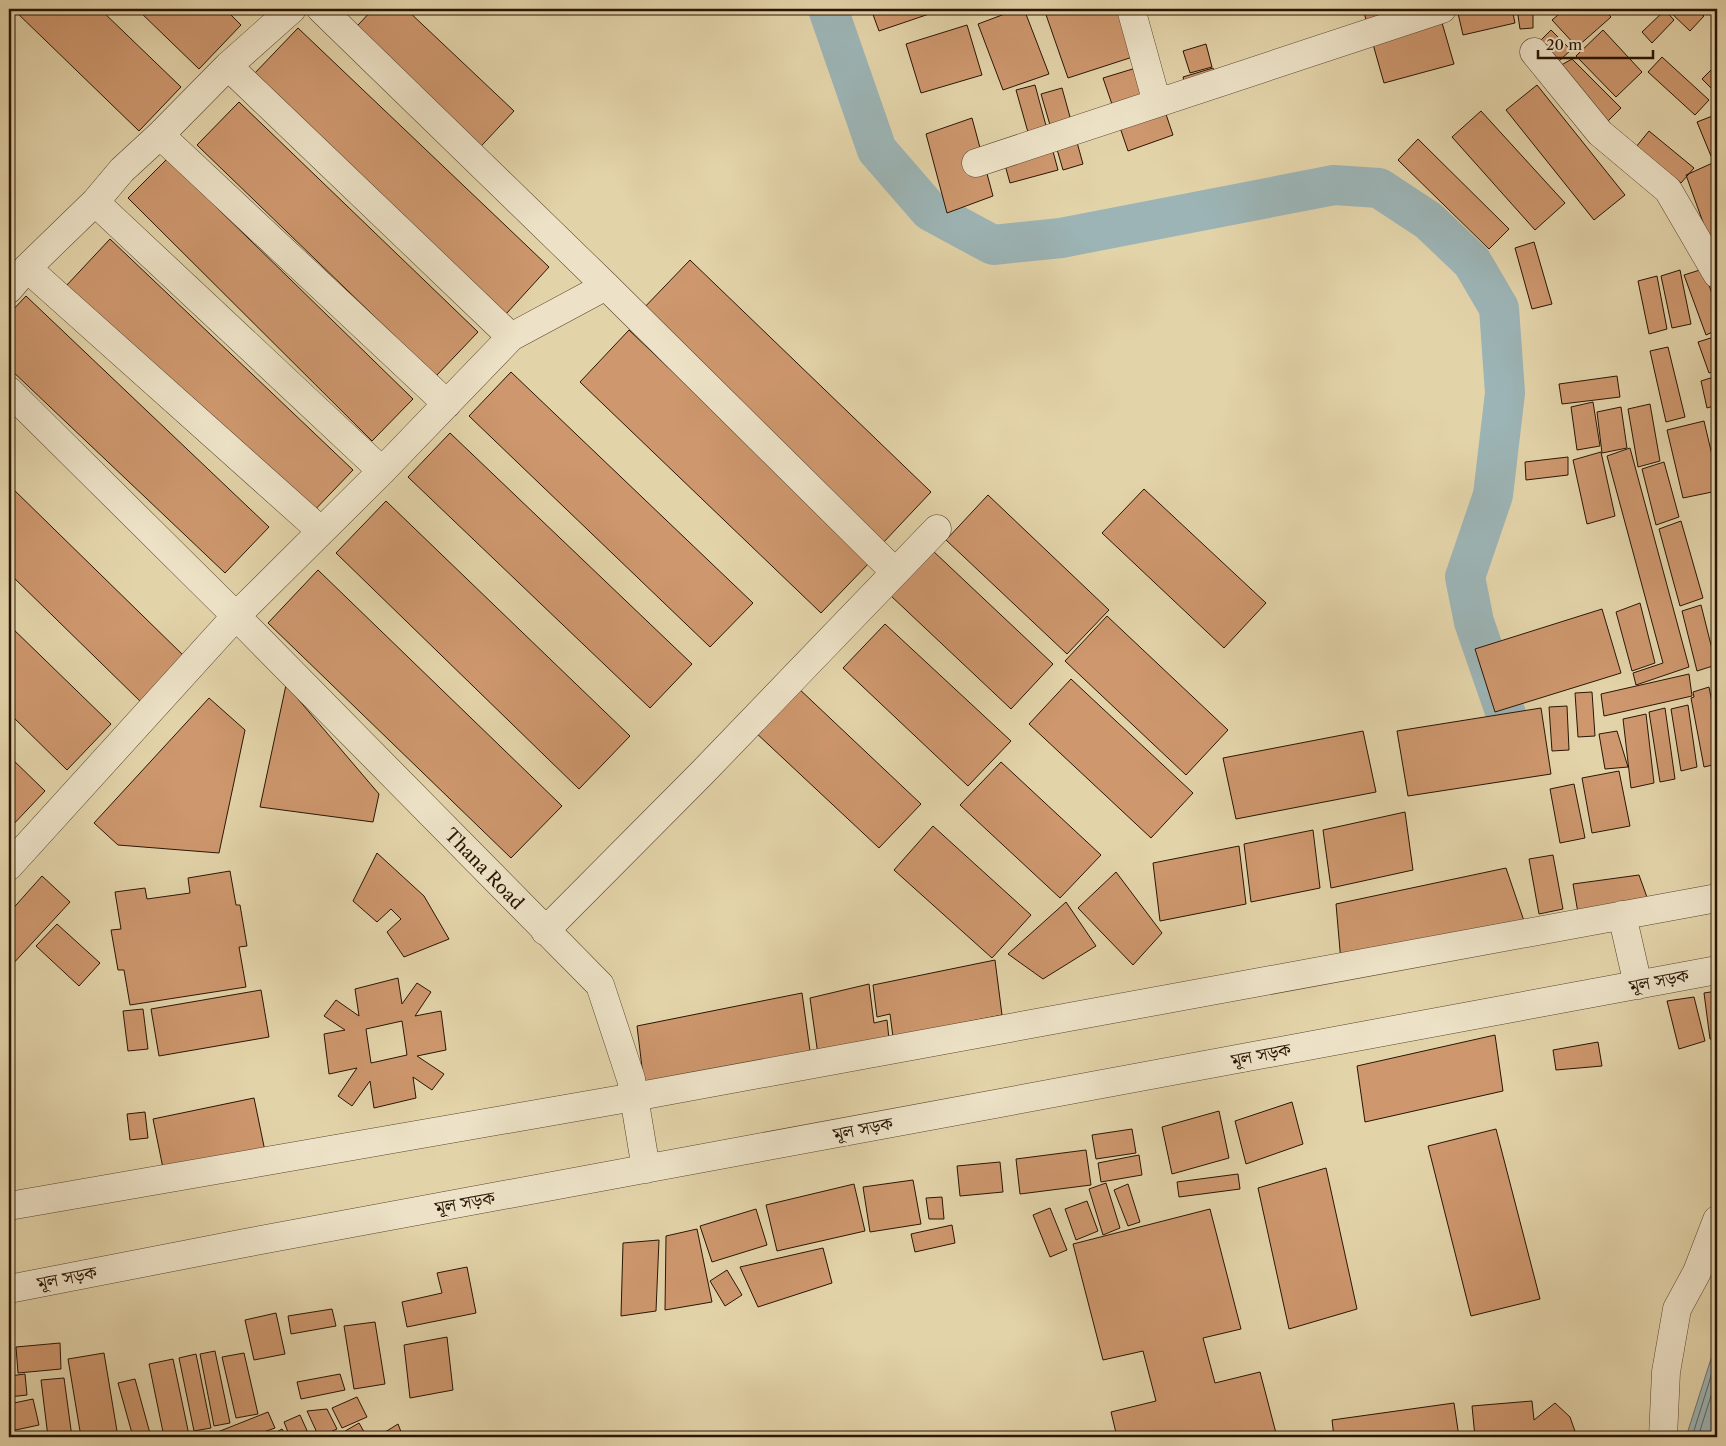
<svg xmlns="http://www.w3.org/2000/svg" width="1726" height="1446" font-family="'Libre Caslon Text','Noto Serif Bengali',serif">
  <rect width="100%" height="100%" fill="#e3d3a9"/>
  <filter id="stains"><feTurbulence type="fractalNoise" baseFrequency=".004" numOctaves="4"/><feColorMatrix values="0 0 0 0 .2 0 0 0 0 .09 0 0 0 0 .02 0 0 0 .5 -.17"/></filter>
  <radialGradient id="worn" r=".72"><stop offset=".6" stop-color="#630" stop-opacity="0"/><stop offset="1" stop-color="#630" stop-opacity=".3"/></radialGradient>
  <path fill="#9cb4b5" stroke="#6e746e" d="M1717 1340V1437H1686Z"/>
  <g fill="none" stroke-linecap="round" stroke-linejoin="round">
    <path stroke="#62645c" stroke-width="1" d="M1692 1437 1717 1357
      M1698 1437 1717 1377"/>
    <path stroke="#9cb4b5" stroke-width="40" d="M828 9 877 150 930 211 993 245 1061 238 1334 185 1379 188 1429 221 1472 262 1499 308 1505 393 1493 495 1465 577 1474 622 1519 752"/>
  </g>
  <path fill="#ce976e" stroke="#291503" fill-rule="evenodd" d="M13 9H100L181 87 139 131Z
    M137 9H225L241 25 199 69Z
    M373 9H406L514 111 470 158 345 39Z
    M871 9H934L935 12 879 31Z
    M1018 9H1024L1049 74 1003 90 978 24Z
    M1044 9H1133L1148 52 1068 78Z
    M1363 9H1438L1454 64 1384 83Z
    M1457 9H1512L1515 23 1463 35Z
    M1517 9H1533V28L1520 29Z
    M1542 9H1552L1545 14Z
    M1565 9H1604L1611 17 1577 47 1552 20Z
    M1667 9H1696L1704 16 1690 31Z
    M1665 10 1674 20 1652 43 1642 32Z
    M967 25 982 75 921 93 906 44Z
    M298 28 549 267 506 314 253 75Z
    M1551 30 1571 50 1559 61 1540 41Z
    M1603 30 1642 72 1616 97 1576 56Z
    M1206 44 1212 67 1190 73 1183 51Z
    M1662 57 1709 100 1695 115 1648 72Z
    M1572 59 1621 108 1603 126 1556 68Z
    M1149 64 1173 135 1128 151 1103 78Z
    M1716 65 1717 66V94L1702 79Z
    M1213 68 1218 81 1187 90 1183 77Z
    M1035 85 1058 170 1010 183 1005 165 1035 157 1016 90Z
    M1537 85 1625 195 1594 220 1506 110Z
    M1062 88 1083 164 1063 170 1041 94Z
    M239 102 478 332 436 376 197 145Z
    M1481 111 1565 203 1535 230 1452 137Z
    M1715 115 1717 153 1711 156 1697 122Z
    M972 118 993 196 947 213 926 134Z
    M1649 131 1694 168 1681 183 1636 147Z
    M1418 139 1509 229 1489 249 1398 160Z
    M167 159 413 399 372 441 128 198Z
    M1717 161V235L1709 239 1686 175Z
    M110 239 353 470 309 516 66 286Z
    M1534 242 1552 304 1532 309 1515 248Z
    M690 260 931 492 882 544 640 312Z
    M1703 269 1717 307V330L1706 335 1684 275Z
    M1680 270 1691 324 1672 328 1661 276Z
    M1657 276 1667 329 1649 334 1638 281Z
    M26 296 269 527 225 573 9 368V314Z
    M629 330 871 561 821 613 580 382Z
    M1717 336V370L1709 373 1698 342Z
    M1668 347 1685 417 1666 422 1650 351Z
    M511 372 753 603 710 647 469 416Z
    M1617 376 1620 397 1562 404 1559 384Z
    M1717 376V405L1707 408 1701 381Z
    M1593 402 1600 446 1577 450 1571 407Z
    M1650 404 1660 461 1638 467 1628 409Z
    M1621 407 1627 448 1602 453 1597 412Z
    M1717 412V432L1713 413Z
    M1704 421 1717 476V491L1683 498 1667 430Z
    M450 433 692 664 650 708 408 477Z
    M1630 448 1689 667 1636 685 1633 673 1663 663 1607 456Z
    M1601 452 1615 516 1587 524 1573 460Z
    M1568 457V475L1526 480 1525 462Z
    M1664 462 1679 517 1656 525 1642 469Z
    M9 485 186 658 142 703 9 573Z
    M1144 489 1266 603 1224 648 1102 533Z
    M988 495 1109 610 1067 654 946 540Z
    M386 501 630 736 579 789 336 553Z
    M1681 521 1703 598 1680 606 1659 529Z
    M932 550 1053 664 1011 709 890 595Z
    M318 570 562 806 511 858 268 623Z
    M1640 603 1655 663 1632 671 1616 612Z
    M1701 605 1716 665 1697 671 1682 611Z
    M1602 609 1621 673 1495 712 1475 649Z
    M1107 616 1228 730 1186 775 1065 661Z
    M885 624 1011 741 968 786 843 668Z
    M9 625 111 724 67 770 9 713Z
    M1689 674 1692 696 1604 716 1601 694Z
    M1071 679 1193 793 1151 838 1029 724Z
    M286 685 379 794 373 822 260 807Z
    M796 686 921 804 879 848 754 731Z
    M1709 687 1717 728V764L1704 767 1691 698 1694 697 1693 692Z
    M1592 692 1595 736 1578 737 1575 693Z
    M209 698 245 730 219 853 118 845 94 823Z
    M1688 705 1697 767 1681 771 1671 709Z
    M1567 706 1569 750 1552 751 1549 707Z
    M1541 708 1551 774 1408 796 1397 731Z
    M1665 708 1675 779 1660 782 1649 712Z
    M1646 714 1654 783 1631 788 1623 719Z
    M1363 731 1376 792 1236 819 1223 758Z
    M1617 731 1628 767 1605 769 1599 734Z
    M9 756 45 791 9 829Z
    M1001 762 1101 855 1060 898 960 805Z
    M1619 771 1630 826 1592 833 1582 778Z
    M1574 784 1585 838 1560 843 1550 789Z
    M1405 812 1413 870 1331 888 1323 830Z
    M933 826 1031 915 992 958 894 870Z
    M1313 830 1320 888 1251 902 1244 844Z
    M1239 846 1246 904 1160 921 1153 863Z
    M377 853 424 896 449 939 404 957 387 932 401 919 391 909 377 922 353 901Z
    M1553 855 1563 909 1539 914 1529 859Z
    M1506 868 1524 921 1341 962 1336 904Z
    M230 871 236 905H240L247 946 239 947 246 987 130 1005 124 970H118L111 930 121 929 115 892 145 888 147 899 190 893 188 878Z
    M1116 872 1162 933 1133 965 1078 908Z
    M1639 875 1648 900 1578 913 1573 884Z
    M42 876 70 902 10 967 9 913Z
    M1066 902 1096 946 1043 979 1008 954Z
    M57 924 100 963 79 986 36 946Z
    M995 960 1002 1015 893 1037 890 1014 877 1017 873 985Z
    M398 978 402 1004 417 983 431 992 415 1016 441 1011 446 1050 417 1056 444 1074 432 1090 413 1077 416 1098 374 1108 370 1081 352 1106 338 1096 357 1068 329 1074 324 1034 345 1030 324 1016 336 1000 359 1016 355 989ZM402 1021 407 1055 371 1063 366 1029Z
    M869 984 874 1023 887 1020 889 1039 818 1055 810 998Z
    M261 990 269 1037 159 1056 151 1009Z
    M1717 991V1038L1710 1039 1704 993Z
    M802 993 810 1051 644 1084 637 1026Z
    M1694 997 1705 1041 1679 1049 1667 1001Z
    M143 1009 148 1049 128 1051 123 1011Z
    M1495 1035 1503 1091 1365 1122 1357 1066Z
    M1598 1042 1602 1066 1556 1070 1553 1050Z
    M254 1098 266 1156 165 1178 153 1119Z
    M1292 1102 1303 1144 1246 1164 1235 1121Z
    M1219 1111 1229 1158 1172 1174 1162 1127Z
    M145 1112 148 1138 130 1140 127 1114Z
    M1132 1129 1136 1153 1096 1159 1092 1135Z
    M1496 1129 1540 1299 1471 1316 1428 1146Z
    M1086 1150 1091 1185 1020 1194 1016 1159Z
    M1139 1155 1142 1175 1101 1182 1098 1163Z
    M1000 1162 1003 1192 960 1196 957 1166Z
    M1326 1168 1357 1309 1289 1329 1258 1188Z
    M1238 1174 1240 1189 1179 1197 1177 1182Z
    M913 1180 921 1224 870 1232 863 1187Z
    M1106 1183 1120 1228 1103 1235 1089 1189Z
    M854 1184 865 1231 777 1251 766 1205Z
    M1128 1184 1140 1222 1128 1226 1114 1190Z
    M942 1197 944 1219H929L926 1198Z
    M1087 1201 1098 1231 1076 1240 1065 1209Z
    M1050 1208 1067 1250 1050 1257 1033 1215Z
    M756 1209 767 1245 712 1262 700 1226Z
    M1210 1209 1241 1329 1203 1338 1215 1383 1260 1372 1277 1437H1117L1111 1412 1156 1401 1143 1351 1103 1360 1073 1244Z
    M952 1225 955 1243 915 1252 911 1234Z
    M697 1229 712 1302 665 1310 666 1236Z
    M659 1240 656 1311 621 1316 623 1243Z
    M823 1248 832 1283 758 1307 740 1267Z
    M467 1267 476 1313 407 1327 402 1302 442 1293 437 1273Z
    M727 1270 742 1295 725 1306 710 1281Z
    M332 1309 336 1326 291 1334 288 1316Z
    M276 1313 285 1354 254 1360 245 1320Z
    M375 1322 385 1384 354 1389 344 1326Z
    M447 1337 453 1390 410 1398 404 1345Z
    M60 1343 61 1369 18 1373 16 1347Z
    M215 1351 230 1423 214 1426 200 1354Z
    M104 1353 118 1437H81L68 1359Z
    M244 1353 258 1414 236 1418 222 1357Z
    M196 1354 211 1428 194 1431 179 1358Z
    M173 1359 189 1435 164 1437 149 1364Z
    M25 1374 27 1395 9 1397V1376Z
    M340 1374 345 1390 301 1399 297 1382Z
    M64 1378 72 1437H48L41 1380Z
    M135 1379 151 1437H133L118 1383Z
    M357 1397 367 1417 342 1428 332 1408Z
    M33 1399 39 1425 11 1431 9 1404Z
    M1532 1401 1534 1420 1555 1403 1570 1417 1577 1437H1475L1472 1406Z
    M1454 1403 1459 1437H1334L1332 1420Z
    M327 1409 337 1429 319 1437 307 1411Z
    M268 1412 275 1428 250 1437H205Z
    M300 1415 309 1435 303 1437H290L284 1422Z
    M359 1423 367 1437H335Z
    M398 1424 403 1437H377Z
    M282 1429 287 1437H268Z"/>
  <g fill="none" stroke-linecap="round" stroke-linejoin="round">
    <g stroke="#58442c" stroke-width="29">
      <path id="minor" d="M292 9 228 66 511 337
        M321 9 606 286 895 572
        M1131 9 1157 103
        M1534 52 1600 133 1668 190 1717 274
        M228 66 160 135 447 404
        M160 135 122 170 95 202 382 471
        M976 163 1442 9
        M95 202 27 268 320 530
        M9 289 27 268
        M9 391 236 616 600 985 631 1079 646 1169
        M9 866 236 616 382 471 511 337 606 286
        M1622 915 1638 985
        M545 931 702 773 937 529
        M9 1206 634 1097 1717 898
        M9 1289 245 1243 1717 970
        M1663 1437 1666 1372 1677 1309 1697 1272 1717 1220"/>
    </g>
    <use href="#minor" stroke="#ede2c7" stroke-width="28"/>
  </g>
  <g text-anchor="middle" stroke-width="5" stroke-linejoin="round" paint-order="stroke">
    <g font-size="18" fill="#291503" stroke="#ede2c7">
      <text transform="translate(484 869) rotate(46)" y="6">Thana Road</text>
      <text transform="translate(1659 981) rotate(-11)" y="6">মূল সড়ক</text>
      <text transform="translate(1261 1055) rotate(-11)" y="6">মূল সড়ক</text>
      <text transform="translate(863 1129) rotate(-11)" y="6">মূল সড়ক</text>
      <text transform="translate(465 1203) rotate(-10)" y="6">মূল সড়ক</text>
      <text transform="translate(67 1278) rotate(-11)" y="6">মূল সড়ক</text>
    </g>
  </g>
  <rect width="1726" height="1446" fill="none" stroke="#e3d3a9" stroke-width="30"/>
  <rect x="10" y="10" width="1706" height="1426" fill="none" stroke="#291503" stroke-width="2.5"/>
  <rect x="15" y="15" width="1696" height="1416" fill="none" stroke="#291503"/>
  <path d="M1538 50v8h115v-8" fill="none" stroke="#291503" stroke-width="2.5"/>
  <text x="1546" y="50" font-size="15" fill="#291503" stroke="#ede2c7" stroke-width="4" paint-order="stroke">20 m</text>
  <rect width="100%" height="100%" filter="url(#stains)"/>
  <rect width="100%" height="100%" fill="url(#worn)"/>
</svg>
